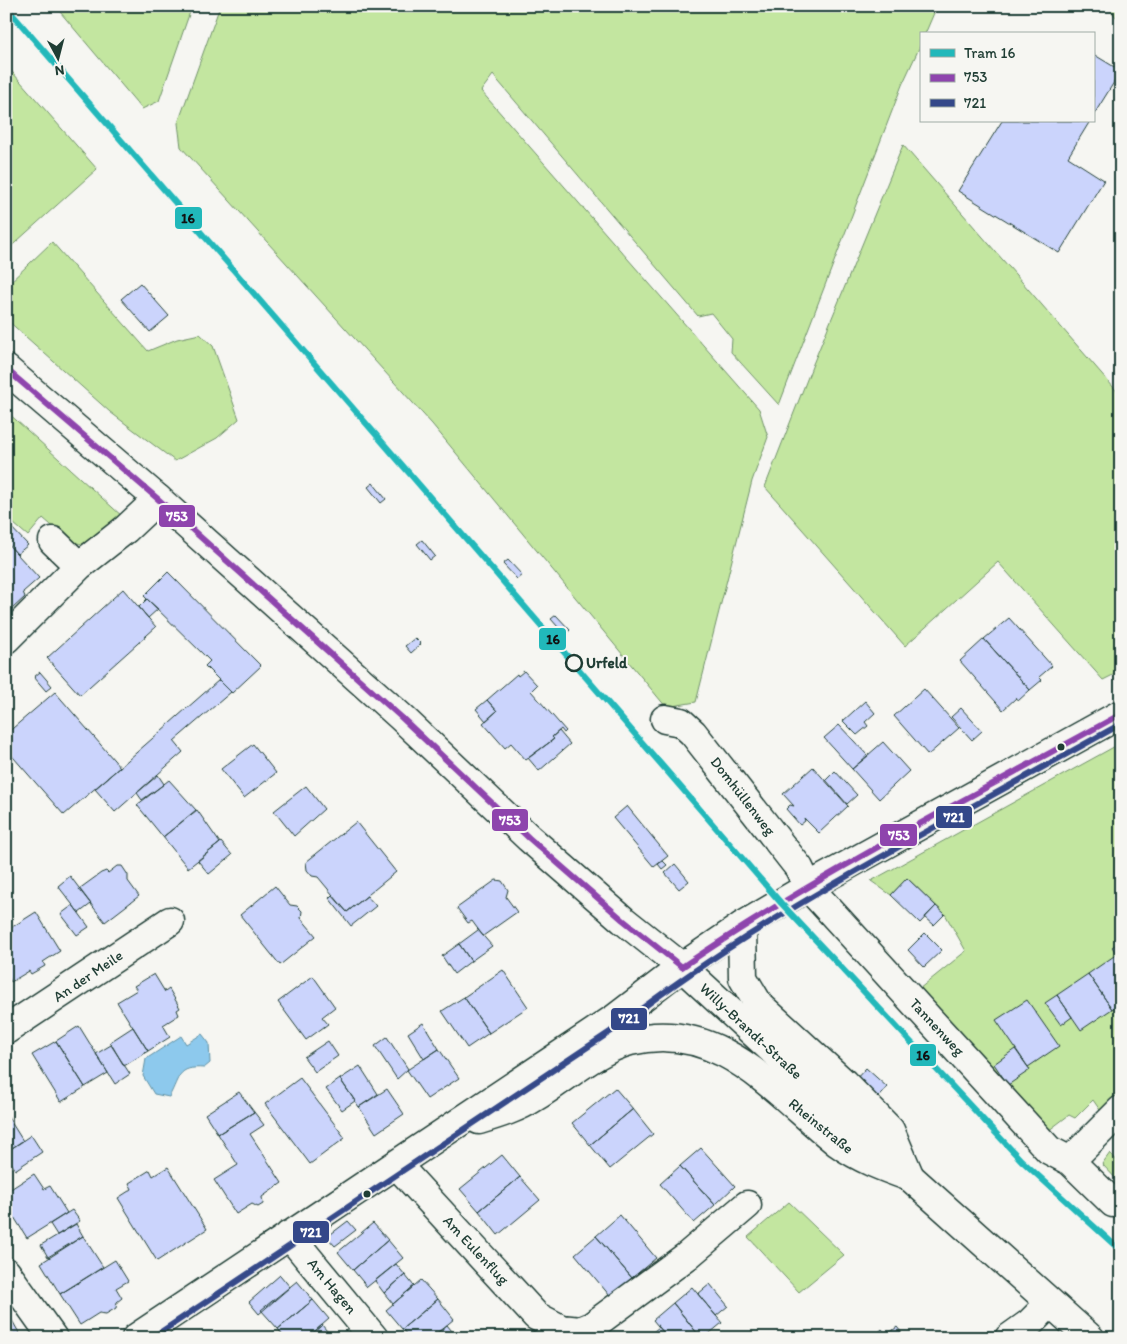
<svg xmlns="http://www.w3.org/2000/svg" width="1127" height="1344" font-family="Itim,sans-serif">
  <rect width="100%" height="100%" fill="#f6f6f2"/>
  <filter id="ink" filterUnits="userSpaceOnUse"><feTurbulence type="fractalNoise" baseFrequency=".02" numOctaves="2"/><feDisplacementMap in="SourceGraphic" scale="10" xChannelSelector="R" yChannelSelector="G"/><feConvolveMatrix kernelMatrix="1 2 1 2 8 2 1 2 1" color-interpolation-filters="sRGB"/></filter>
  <g filter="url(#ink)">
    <path fill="#c3e6a0" stroke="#71926a" d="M55 6H192L159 101 142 109Z
      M220 6H937L925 34H921V44L902 85 779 405 731 352 732 339 711 313 698 316 493 75 481 91 759 409 768 437 752 481 696 702 666 707 432 424 181 147 178 123Z
      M1107 6H1121V23Z
      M6 65 97 169 6 251Z
      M903 145 1121 396V671L1103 680 998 562 905 646 765 487 813 364Z
      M52 242 148 351 177 339 200 334 213 346 239 419 217 438 175 461 110 412 6 319V286Z
      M6 411 123 517C82 550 85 555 43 518L28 536 6 517Z
      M1121 743V1093L1102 1113 1093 1100 1075 1118 1069 1115 1048 1131 919 989 966 951 945 914 907 878 891 895 871 881Z
      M1110 1153 1121 1165V1184L1102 1164Z
      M789 1202 844 1255 799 1292 748 1237Z"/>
    <path fill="#8dc9ed" stroke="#6191a3" d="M202 1034 209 1043 210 1063 204 1068C177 1066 180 1077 169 1097L154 1094 143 1076 146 1059 181 1036 186 1044Z"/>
    <path fill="#cbd4fc" stroke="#1f3d34" d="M1093 54 1121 71 1093 116Z
      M1002 121H1090L1068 157 1104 180 1059 253 958 191Z
      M140 283 169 316 150 332 121 299Z
      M373 483 386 499 381 503 368 487Z
      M6 522 28 545 17 554 6 542Z
      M422 540 435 556 430 560 417 544Z
      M6 542 39 578 23 592 25 597 12 609 6 607Z
      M508 560 522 575 517 579 503 564Z
      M168 572 261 666 232 693 205 666 210 661 144 596Z
      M123 589 156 627 80 695 47 658Z
      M147 599 158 609 148 618 139 607Z
      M556 615 570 630 565 635 551 619Z
      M1009 618 1052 666 1039 677 1042 680 1030 690 984 639Z
      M415 638 421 644 411 653 405 646Z
      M984 639 1030 690 1018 701 1016 698 1003 710 960 661Z
      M524 671 537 685 531 691 566 731 564 733 561 729 552 737 554 739 526 760 511 743 505 748 483 723 497 711 487 700 517 674 518 676Z
      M40 672 52 686 46 691 34 677Z
      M219 680 231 692 174 741 183 752 115 812 95 789Z
      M924 689 959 728 928 755 894 716Z
      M55 692 120 767 64 815 6 749V734Z
      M487 700 497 711 486 721 476 709Z
      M865 701 875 713 865 722 868 726 857 735 843 721Z
      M961 708 982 731 972 740 951 717Z
      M839 725 868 756 852 769 824 738Z
      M559 731 570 744 539 771 528 758 554 739 552 737Z
      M883 742 909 771 879 799 852 769Z
      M253 744 276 773 244 798 221 769Z
      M813 767 848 806 819 833 804 818 805 821 800 825 786 809 790 805 794 806 783 794Z
      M835 771 857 795 847 804 826 780Z
      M158 775 164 784 142 800 137 793Z
      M169 780 196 810 163 837 137 805Z
      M306 786 324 809 294 836 274 811Z
      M627 806 668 856 654 867 613 818Z
      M197 810 220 843 188 868 163 837Z
      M356 822 396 872 347 912 318 877 312 876 307 870 306 862Z
      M221 842 232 855 209 874 198 861Z
      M663 861 667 865 662 869 658 864Z
      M675 864 689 881 679 889 665 873Z
      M117 866H122L128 875V881L139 896 105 922 79 889 101 873 106 871 108 873Z
      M70 876 91 904 79 913 58 886Z
      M907 878 936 906 920 923 891 895Z
      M496 880 502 881 508 890 506 897 517 912 483 936 472 921 468 923 457 908Z
      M275 886 290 905 297 906 302 911 301 918 316 936 280 965 240 915Z
      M332 895 347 912 367 896 376 906 351 926 329 898Z
      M73 905 89 927 77 935 61 914Z
      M936 906 945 914 934 925 925 917Z
      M36 912 60 951 43 962 45 966 31 974 29 971 11 982 6 973V931Z
      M478 930 492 946 471 961 459 944Z
      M925 933 942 950 924 967 908 950Z
      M1121 941V959L1112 947Z
      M459 944 471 961 454 974 442 956Z
      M1117 954 1121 959V1003L1112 1009 1088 974Z
      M503 970 528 1007 489 1033 464 997Z
      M154 974 165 992 169 989 180 1008 177 1010 179 1015 163 1025 170 1037 148 1051 117 1002 137 990 134 986Z
      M1088 974 1112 1009 1081 1030 1057 995Z
      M313 976 335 1007 322 1017 328 1024 306 1040 278 1002Z
      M1057 995 1072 1017 1061 1025 1045 1003Z
      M464 997 489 1033 467 1048 442 1011Z
      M1027 1000 1059 1046 1028 1067 996 1020Z
      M423 1023 439 1049 424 1059 408 1033Z
      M79 1026 108 1073 85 1087 56 1041Z
      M133 1027 148 1051 124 1066 110 1042Z
      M387 1037 408 1069 397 1079 375 1046Z
      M56 1041 85 1087 61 1102 32 1055Z
      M328 1041 338 1056 315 1072 304 1057Z
      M111 1045 130 1074 115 1084 96 1054Z
      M439 1049 459 1078 427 1099 407 1070Z
      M1015 1049 1030 1070 1008 1085 994 1064Z
      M360 1066 378 1094 359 1107 340 1079Z
      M866 1068 887 1087 876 1100 854 1081Z
      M300 1078 345 1138 310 1164 265 1104Z
      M340 1079 355 1101 342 1110 326 1089Z
      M615 1088 633 1109 590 1145 572 1123Z
      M387 1089 404 1114 376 1133 359 1107Z
      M239 1092 254 1112 218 1134 205 1114Z
      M633 1109 653 1134 610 1169 590 1145Z
      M254 1112 264 1125 250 1134 282 1183 262 1197 263 1204 258 1207 252 1204 236 1214 214 1180 238 1165 218 1134Z
      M6 1114 23 1141 6 1152Z
      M31 1135 42 1152 15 1170 6 1152Z
      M701 1148 735 1186 715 1205 680 1166Z
      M502 1155 520 1177 479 1211 460 1189Z
      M680 1166 715 1205 694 1223 660 1184Z
      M168 1167 207 1229 157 1261 118 1198 132 1189 129 1183 150 1170 153 1176Z
      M34 1174 44 1189 50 1186 67 1213 27 1238 6 1204V1192Z
      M520 1177 540 1200 498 1235 479 1211Z
      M72 1210 80 1221 57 1235 50 1224Z
      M620 1215 656 1258 632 1278 596 1236Z
      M348 1221 356 1230 335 1246 327 1237Z
      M373 1223 388 1240 353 1270 338 1252Z
      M76 1224 83 1236 48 1257 41 1245Z
      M83 1236 103 1267 60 1294 41 1263Z
      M596 1236 632 1278 610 1296 575 1254Z
      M388 1240 403 1258 367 1287 353 1270Z
      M115 1260 128 1281 116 1288 122 1298 117 1302 116 1308 106 1314 99 1313 80 1325 60 1294Z
      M396 1264 405 1275 384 1293 375 1281Z
      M280 1275 290 1287 259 1314 249 1302Z
      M405 1275 414 1286 393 1304 384 1293Z
      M421 1280 438 1299 402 1329 386 1310Z
      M297 1281 313 1300 278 1329 261 1310Z
      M710 1284 728 1306 716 1316 698 1294Z
      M692 1287 722 1323 704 1338H701L673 1303Z
      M438 1299 454 1319 431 1338H410L402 1329Z
      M313 1300 329 1319 307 1338H285L278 1329Z
      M673 1303 701 1338H668L653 1320Z
      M9 1315 22 1338H6V1317Z
      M322 1325 331 1336 329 1338H307Z
      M447 1325 456 1336 454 1338H431Z
      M659 1327 668 1338H649L648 1336Z
      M897 1327 906 1338H889L887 1335Z
      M882 1329 889 1338H872Z"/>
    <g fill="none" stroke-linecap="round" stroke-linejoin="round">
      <g stroke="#1f3d34" stroke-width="31">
        <path id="minor" d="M53 541 79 566
          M6 639 79 566 126 529 158 499
          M665 719 681 722 693 733 799 868 808 887 821 901 1049 1150 1070 1161 1113 1203
          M742 926 743 978 759 1005 844 1083 890 1130 910 1177
          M6 1030 170 921
          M479 1120C499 1114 518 1108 535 1097 565 1079 596 1050 630 1041 720 1018 776 1094 838 1143 860 1159 885 1168 910 1177
          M1070 1161 1121 1110
          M397 1165 536 1316 561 1329
          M289 1235 374 1338
          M6 1272 53 1338
          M136 1338 614 1019 682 967
          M560 1338 561 1329 580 1331 592 1326 687 1256 747 1205
          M1009 1338 1030 1323 1050 1303"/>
      </g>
      <g stroke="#1f3d34" stroke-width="31">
        <path id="secondary" d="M6 369 158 499 401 717 529 838 623 920 682 967 910 1177 1090 1338
          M682 967 742 926 808 887 1121 714"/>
      </g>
      <use href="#minor" stroke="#f6f6f2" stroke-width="28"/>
      <use href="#secondary" stroke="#f6f6f2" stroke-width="28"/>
      <g stroke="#f6f6f2" stroke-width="10">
        <path id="bus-1" d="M6 369 158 499 401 717 529 838 623 920 682 967
          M682 967C821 872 973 796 1121 714"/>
      </g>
      <g stroke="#f6f6f2" stroke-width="10">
        <path id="bus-2" d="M152 1338 619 1026C715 951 816 893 922 834 988 798 1054 761 1121 724"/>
      </g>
      <use href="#bus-1" stroke="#8e44ad" stroke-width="6"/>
      <use href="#bus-2" stroke="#344889" stroke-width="6"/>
      <g stroke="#f6f6f2" stroke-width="10">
        <path id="tram-1" d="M6 7 781 903 1021 1160 1121 1251"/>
      </g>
      <use href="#tram-1" stroke="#21b8ba" stroke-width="6"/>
    </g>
  </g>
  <circle fill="#f6f6f2" stroke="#1f3d34" stroke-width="2.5" cx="574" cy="663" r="8"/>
  <g fill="#1f3d34" stroke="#f6f6f2" stroke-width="2">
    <circle cx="1061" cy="747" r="4.5"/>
    <circle cx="367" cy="1194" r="4.5"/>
  </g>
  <g text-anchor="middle" stroke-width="4" stroke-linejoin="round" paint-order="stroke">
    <g font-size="15" font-weight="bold" fill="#1f3d34" stroke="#f6f6f2" text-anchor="start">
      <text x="586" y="668">Urfeld</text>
    </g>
    <g font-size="15" fill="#1f3d34" stroke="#f6f6f2">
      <text transform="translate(743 796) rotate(52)" y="5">Domhüllenweg</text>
      <text transform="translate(88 976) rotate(-34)" y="5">An der Meile</text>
      <text transform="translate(937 1027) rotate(47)" y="5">Tannenweg</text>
      <text transform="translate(751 1031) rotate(43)" y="5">Willy-Brandt-Straße</text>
      <text transform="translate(821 1126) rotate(39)" y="5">Rheinstraße</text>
      <text transform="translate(476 1250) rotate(47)" y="5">Am Eulenflug</text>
      <text transform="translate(332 1286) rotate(50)" y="5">Am Hagen</text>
    </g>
  </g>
  <g stroke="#f6f6f2" stroke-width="2">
    <rect x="174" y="206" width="29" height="24" rx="5" fill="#21b8ba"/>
    <rect x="158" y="504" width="38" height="24" rx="5" fill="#8e44ad"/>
    <rect x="538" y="627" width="29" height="24" rx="5" fill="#21b8ba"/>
    <rect x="935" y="805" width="38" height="24" rx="5" fill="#344889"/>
    <rect x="491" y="808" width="38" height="24" rx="5" fill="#8e44ad"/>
    <rect x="879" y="823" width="39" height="24" rx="5" fill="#8e44ad"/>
    <rect x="610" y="1007" width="38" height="24" rx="5" fill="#344889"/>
    <rect x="909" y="1043" width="28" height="24" rx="5" fill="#21b8ba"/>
    <rect x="292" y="1220" width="38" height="24" rx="5" fill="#344889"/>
  </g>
  <g font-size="14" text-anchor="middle" font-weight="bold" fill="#fff">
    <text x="177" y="521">753</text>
    <text x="954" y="822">721</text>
    <text x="510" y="825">753</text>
    <text x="899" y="840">753</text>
    <text x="629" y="1023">721</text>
    <text x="311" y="1237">721</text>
  </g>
  <g font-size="14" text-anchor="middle" font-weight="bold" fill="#111">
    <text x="188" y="223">16</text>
    <text x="553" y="644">16</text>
    <text x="923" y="1060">16</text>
  </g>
  <rect width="1127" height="1344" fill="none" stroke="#f6f6f2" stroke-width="25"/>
  <rect x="12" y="12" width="1102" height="1319" fill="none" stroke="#1f3d34" stroke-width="2" filter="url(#ink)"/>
  <rect x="920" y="32" width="175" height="90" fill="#f6f6f2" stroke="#a0aca6"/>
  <rect x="930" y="49" width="25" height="8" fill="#21b8ba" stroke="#a0aca6"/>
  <text x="964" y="58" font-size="15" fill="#1f3d34">Tram 16</text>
  <rect x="930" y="74" width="25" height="8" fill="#8e44ad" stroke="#a0aca6"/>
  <text x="964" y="82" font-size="15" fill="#1f3d34">753</text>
  <rect x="930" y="99" width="25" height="8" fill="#344889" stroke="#a0aca6"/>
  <text x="964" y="108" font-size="15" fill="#1f3d34">721</text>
  <g transform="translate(58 58) rotate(173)" stroke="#f6f6f2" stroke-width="4" paint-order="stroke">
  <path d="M0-4L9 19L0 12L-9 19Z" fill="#1f3d34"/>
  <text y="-8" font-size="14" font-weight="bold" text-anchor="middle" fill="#1f3d34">N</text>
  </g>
</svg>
